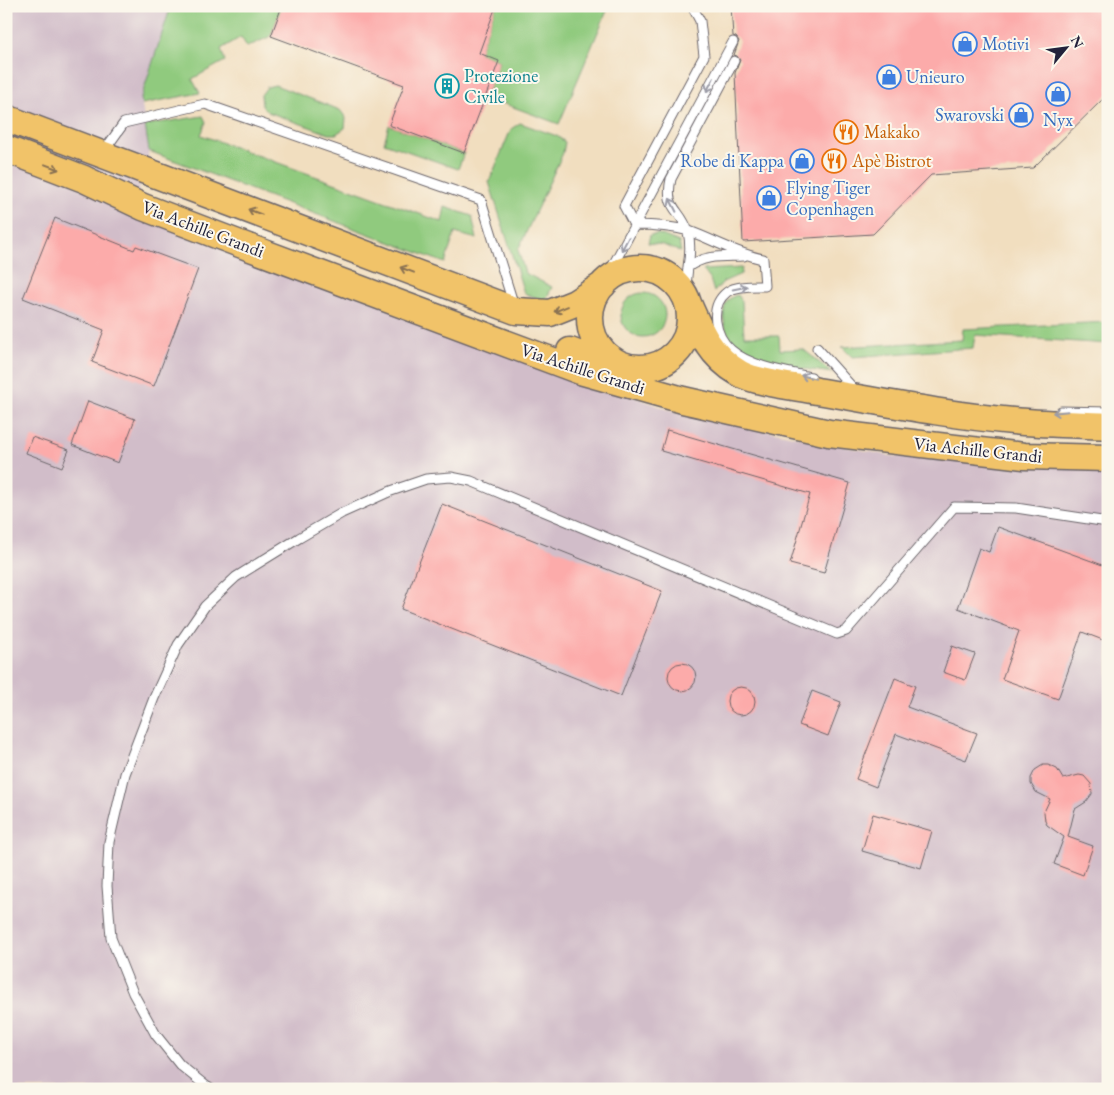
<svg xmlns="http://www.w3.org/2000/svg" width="1114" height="1095" font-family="'EB Garamond',serif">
  <rect width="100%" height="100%" fill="#fbf7ec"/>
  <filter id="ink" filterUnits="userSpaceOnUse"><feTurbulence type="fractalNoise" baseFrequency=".02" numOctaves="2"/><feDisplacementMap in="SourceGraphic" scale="10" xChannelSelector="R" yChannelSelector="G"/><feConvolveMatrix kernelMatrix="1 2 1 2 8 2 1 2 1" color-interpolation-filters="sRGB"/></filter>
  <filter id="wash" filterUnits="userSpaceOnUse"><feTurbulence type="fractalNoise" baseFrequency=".0096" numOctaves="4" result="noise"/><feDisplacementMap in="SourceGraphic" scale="20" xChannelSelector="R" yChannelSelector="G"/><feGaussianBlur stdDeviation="1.12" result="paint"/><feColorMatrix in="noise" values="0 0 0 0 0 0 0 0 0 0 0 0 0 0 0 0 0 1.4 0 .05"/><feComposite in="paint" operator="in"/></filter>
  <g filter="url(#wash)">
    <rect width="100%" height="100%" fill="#f1debf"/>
    <path fill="#d1bdc9" d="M6 6H171L141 98 149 151 133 212 672 411 891 456 1108 469V1089H6Z"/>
    <path fill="#90ca7e" stroke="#59765c" d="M171 6H282L271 36 247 47 241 37 221 49 225 61 192 79 200 93 142 104 141 98Z
      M496 6H609L559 124 486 97 499 61 479 53Z
      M275 85 340 110 346 118 345 128 336 134H329L268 112 262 106 261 95 267 87Z
      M203 116 206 122 201 135 442 222 445 207 472 216 477 239 455 233 445 263 149 151 145 125Z
      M520 123 557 136 565 142 563 153 518 250 525 273 552 287 545 301 524 293 489 182 511 129Z
      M389 125 464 153 458 169 384 143Z
      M659 234 679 242 681 252 663 245 648 243 650 235Z
      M742 268 741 274 723 282 714 292 710 279 703 270Z
      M621 315a22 22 0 1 1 44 0a22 22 0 1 1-44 0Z
      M738 295 742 301 744 336H779L780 350 803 349 832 373C797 367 721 364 724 314 724 303 728 297 738 295Z
      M1108 322V344L975 335 973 348 852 357 842 347 962 340 963 329Z"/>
    <g id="blocks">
      <path fill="#fcabaa" d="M282 6H496L479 53 499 61 464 153 389 125 404 85 271 36Z
        M731 6H1108V94L1033 168 931 175 873 234 743 242 735 73 740 60 737 56 734 55 739 41 736 37 733 36Z
        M55 218 134 250 136 246 198 269 154 386 92 362 104 330 23 298Z
        M88 401 135 419 118 463 72 445Z
        M667 430 850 483 824 573 790 564 810 494 661 451Z
        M32 437 69 450 62 467 26 453Z
        M442 504 662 591 621 696 401 609Z
        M998 527 1108 567V642L1082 632 1058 699 1002 679 1019 631 958 608 979 548 989 552Z
        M952 646 975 654 965 680 943 672Z
        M668 677a14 14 0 1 1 28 0a14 14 0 1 1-28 0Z
        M895 678 915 686 907 707 977 733 966 760 896 734 876 787 856 779Z
        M727 701a14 14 0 1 1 28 0a14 14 0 1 1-28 0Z
        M812 691 841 702 828 736 799 725Z
        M1043 765H1048L1057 769 1063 779 1079 775 1084 776 1091 784 1092 794 1086 802 1075 809 1068 837 1093 846 1083 875 1054 864 1064 837 1047 825 1045 821 1044 812 1050 799 1036 792 1031 784V778L1035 770Z
        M873 814 932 831 921 868 862 851Z"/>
    </g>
  </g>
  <g filter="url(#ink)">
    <use href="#blocks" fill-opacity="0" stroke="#6a6469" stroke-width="1"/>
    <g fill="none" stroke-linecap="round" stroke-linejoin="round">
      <g stroke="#6a6469" stroke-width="11">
        <path id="service" d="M692 6 700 21 704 56 624 206 634 225C652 225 671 226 689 231 714 240 737 254 763 259L765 286C754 286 736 285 727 292 708 307 715 336 731 350 750 367 787 372 811 377
          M104 151 124 123 205 104 481 200 514 306
          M688 267C690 255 691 244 688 232 681 208 664 210 671 179L734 61
          M604 282 733 42
          M685 295 688 267C706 254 723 257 744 256
          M817 348 852 387
          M1061 411 1108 412
          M211 1089 206 1086 180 1065 156 1035 133 993 111 938 107 886 109 842 125 774 154 698 178 645 205 606 236 577 299 538 342 513 391 491 426 479 451 477 471 481 837 634 846 631 954 507 1016 508 1108 522"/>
      </g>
      <g stroke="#6a6469" stroke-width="29">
        <path id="primary" d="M6 118 516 311 550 313 575 303 603 285
          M6 149 84 179 143 207 240 244 580 371 683 400 829 433 1024 456 1108 458
          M590 318a50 50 0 1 1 100 0a50 50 0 1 1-100 0Z
          M687 301C700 331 710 356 739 373 755 383 798 387 817 391 882 402 947 415 1013 421 1044 424 1076 424 1108 426
          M570 351 586 357 613 360"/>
      </g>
      <use href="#service" stroke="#fff" stroke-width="9"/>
      <use href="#primary" stroke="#f1c369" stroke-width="26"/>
    </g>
    <defs><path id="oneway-shaft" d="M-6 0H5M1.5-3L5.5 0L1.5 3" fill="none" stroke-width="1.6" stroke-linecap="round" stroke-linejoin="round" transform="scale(1.25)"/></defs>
    <g stroke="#9c9ca7">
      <use href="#oneway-shaft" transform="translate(710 85) rotate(118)"/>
      <use href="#oneway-shaft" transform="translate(673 205) rotate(-117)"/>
      <use href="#oneway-shaft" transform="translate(625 244) rotate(118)"/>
      <use href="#oneway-shaft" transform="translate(740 288) rotate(-11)"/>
      <use href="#oneway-shaft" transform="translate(808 377) rotate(-167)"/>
      <use href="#oneway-shaft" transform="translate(1060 412) rotate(174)"/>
    </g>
    <g stroke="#8a7252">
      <use href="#oneway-shaft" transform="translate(52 167) rotate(21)"/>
      <use href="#oneway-shaft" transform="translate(255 212) rotate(-159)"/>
      <use href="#oneway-shaft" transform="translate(407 270) rotate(-159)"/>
      <use href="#oneway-shaft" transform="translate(561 309) rotate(158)"/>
    </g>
  </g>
  <defs>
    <g id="shop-ring" transform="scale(1.25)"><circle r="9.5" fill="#fbf7ec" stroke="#3f7fe0" stroke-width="1.5"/><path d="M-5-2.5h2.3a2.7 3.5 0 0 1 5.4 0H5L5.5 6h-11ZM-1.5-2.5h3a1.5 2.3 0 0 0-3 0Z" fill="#3f7fe0"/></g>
    <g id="building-ring" transform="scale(1.25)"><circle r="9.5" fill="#fbf7ec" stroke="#0f9aa8" stroke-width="1.5"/><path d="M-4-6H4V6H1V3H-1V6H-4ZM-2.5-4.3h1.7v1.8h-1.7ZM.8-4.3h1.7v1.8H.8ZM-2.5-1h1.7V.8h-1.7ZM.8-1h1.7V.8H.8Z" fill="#0f9aa8"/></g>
    <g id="restaurant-ring" transform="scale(1.25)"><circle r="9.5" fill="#fbf7ec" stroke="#e8710a" stroke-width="1.5"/><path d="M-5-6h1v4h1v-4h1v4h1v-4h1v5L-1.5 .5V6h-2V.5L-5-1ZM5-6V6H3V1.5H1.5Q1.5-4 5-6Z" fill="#e8710a"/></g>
  </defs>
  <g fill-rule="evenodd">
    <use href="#shop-ring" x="965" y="44"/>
    <use href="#shop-ring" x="889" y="77"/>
    <use href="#building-ring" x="447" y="86"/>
    <use href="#shop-ring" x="1058" y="94"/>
    <use href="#shop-ring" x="1021" y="115"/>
    <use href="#restaurant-ring" x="846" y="132"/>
    <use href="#shop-ring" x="802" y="161"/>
    <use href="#restaurant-ring" x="834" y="161"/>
    <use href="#shop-ring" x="769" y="198"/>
  </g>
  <g text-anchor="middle" stroke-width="4" stroke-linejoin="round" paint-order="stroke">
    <g font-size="18" fill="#366cbe" stroke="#fbf7ec" text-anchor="start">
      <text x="982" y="50">Motivi</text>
      <text x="906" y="83">Unieuro</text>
      <text x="1004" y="121" text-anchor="end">Swarovski</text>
      <text x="1058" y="126" text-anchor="middle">Nyx</text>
      <text x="784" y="167" text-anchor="end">Robe di Kappa</text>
      <text x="786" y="194">Flying Tiger<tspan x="786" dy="21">Copenhagen</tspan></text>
    </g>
    <g font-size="18" fill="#0d838f" stroke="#fbf7ec" text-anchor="start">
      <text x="464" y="82">Protezione<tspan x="464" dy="21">Civile</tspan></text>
    </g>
    <g font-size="18" fill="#c56008" stroke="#fbf7ec" text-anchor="start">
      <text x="864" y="138">Makako</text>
      <text x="852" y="167">Apè Bistrot</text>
    </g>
    <g font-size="18" fill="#22223b" stroke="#fbf7ec">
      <text transform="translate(203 229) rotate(21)" y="6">Via Achille Grandi</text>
      <text transform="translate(583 369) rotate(18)" y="6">Via Achille Grandi</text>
      <text transform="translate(978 450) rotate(6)" y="6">Via Achille Grandi</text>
    </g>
  </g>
  <rect width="1114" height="1095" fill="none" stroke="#fbf7ec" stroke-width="25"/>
  <g transform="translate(1066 48) rotate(61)" stroke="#fbf7ec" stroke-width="4" paint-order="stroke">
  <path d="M0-4L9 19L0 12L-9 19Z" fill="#22223b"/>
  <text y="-8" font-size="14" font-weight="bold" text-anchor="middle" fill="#22223b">N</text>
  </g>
</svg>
